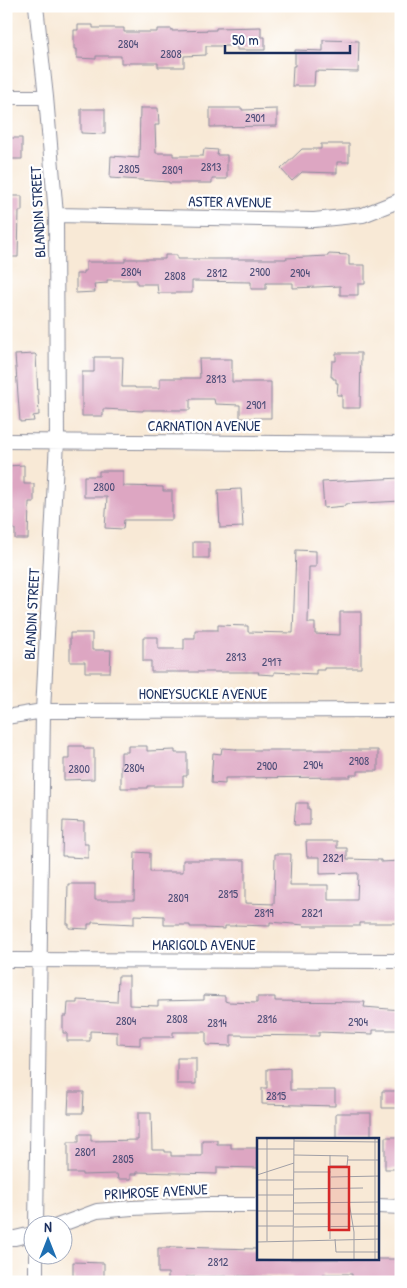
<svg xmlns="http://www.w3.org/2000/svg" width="407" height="1288" font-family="'Patrick Hand',sans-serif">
  <rect width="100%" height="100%" fill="#fff"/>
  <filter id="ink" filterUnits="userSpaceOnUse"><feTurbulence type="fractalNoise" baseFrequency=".02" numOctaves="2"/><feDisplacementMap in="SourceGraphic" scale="10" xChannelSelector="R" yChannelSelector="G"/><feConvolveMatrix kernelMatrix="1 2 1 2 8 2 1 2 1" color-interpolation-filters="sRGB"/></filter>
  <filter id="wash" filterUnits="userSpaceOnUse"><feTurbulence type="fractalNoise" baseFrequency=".0096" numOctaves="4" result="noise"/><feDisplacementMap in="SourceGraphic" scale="20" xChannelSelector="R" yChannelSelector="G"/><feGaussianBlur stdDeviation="1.12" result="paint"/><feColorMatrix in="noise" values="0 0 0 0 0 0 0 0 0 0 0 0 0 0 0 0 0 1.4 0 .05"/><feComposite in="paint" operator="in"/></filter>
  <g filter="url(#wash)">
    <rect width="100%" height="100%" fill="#f8e9d6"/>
    <g id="blocks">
      <path fill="#dda6c2" d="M78 25H93V28H124V32H157V29H172V31L216 30V28L261 27V37H265V50H237V46H206V55L184 56V67H158V63H121V56H96V59L77 58V49H74V30H78Z
        M323 40 359 41 358 72 315 71 314 86H292L293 66H295V50L323 51Z
        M140 108H158L159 125H155L156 153H173V156H203L204 149 218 150 217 155H227V179H212V183H169V182L110 178 111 156 139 158Z
        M210 108H242V110L277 109V126L210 127Z
        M81 109H105V134L81 133Z
        M6 138H22V159H6Z
        M321 144H349V162H337V173L302 172 292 181 281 169 302 149H321Z
        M6 196H22V211H19L18 257H6Z
        M328 254 349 255V265H365V284H358V295H340V286L293 288V283H266V289H251V282L192 281V293H158L157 284H137V280H107V283L94 284 95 292 76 293V274H83V271H86V262H125V259H165V255H177V259H286V258L328 256Z
        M336 353H361L360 408H342V395H337L338 383H336V379H333V377H331L332 361H336Z
        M35 354 36 355 39 415 33 416 34 421 20 422 15 355Z
        M94 357H123L122 387H135V388H160V378H200L199 359H232V382H271V418H240V405L215 404 214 399H190V410H143V411L103 409V416H82V372H94Z
        M24 465V484H34V502H29L28 539H15V529H12L13 511 6 512V466Z
        M99 471H123V486L163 487V491H172V520H124L123 529 105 528 107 497H84V476H99Z
        M401 478V501L345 504V506L324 508 322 482Z
        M241 489 243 527 220 528 218 490Z
        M193 542H209V558H193Z
        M296 550 316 551V567H309L308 623H315V634L340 635V612H361V668H324V670H316V674L274 672V675L258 674 259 672H151V661H143V637H158V649H184V638H195V630H218V625L248 626V632L293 633Z
        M70 633H92V650H111L110 672H85V662H70Z
        M69 746H84V749H94V779L64 780V759H69Z
        M128 746H147V751L175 750V753H187V776H183V786H147V788H121V752H128Z
        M222 748 236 749V750H378V771H358V775H350V777L225 778V784L211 783 213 753 221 754Z
        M296 803H308V809H310V825H294Z
        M63 821 84 822V844H88V858L66 857V856H62Z
        M306 841H337V848H347V859L381 860V862L401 861V923H360V926H304V925L270 922V926L235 925V926H225V929L205 928V927H190V925H164V916L134 915V924L92 922V924H88V929L69 928V924H67L68 884H95V900H134L135 852 150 853V872H183V860H245V903L274 904 275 854H291L290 885H328V900H357L358 873 320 874V857H307Z
        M118 976H129V1005L158 1006V1001L204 1000V995L225 996V1001L228 1002 257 1003V997H275V1001L365 1002 364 1007 401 1010V1030H373V1034L319 1032V1036L231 1035V1046L206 1045V1032H173V1037H140V1045L117 1044V1032L90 1031V1041H67V1033H63V1016H67L68 1003H77V1000L117 1002Z
        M177 1058H196V1084H177Z
        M290 1068V1090H335V1106L262 1104V1088H267V1069Z
        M382 1091H401V1108H382Z
        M69 1092H84L83 1113H68Z
        M138 1113H151L152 1150H165V1152H171V1156H202V1140H217V1144H231V1148H258V1168L217 1167V1174L137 1172V1174H131V1179H118L117 1174 82 1175V1173H68V1142H79V1134H91V1141L138 1140Z
        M336 1113H371V1139H336Z
        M385 1137H401V1169H385Z
        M170 1247 258 1249V1259H401V1282H352V1274H323L324 1282H292V1277L234 1276 186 1277V1282H168V1273H158V1248H170Z
        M73 1262 104 1263V1282H75V1276L73 1277Z"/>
    </g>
  </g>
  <g filter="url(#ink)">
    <use href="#blocks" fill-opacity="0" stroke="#8a8c9a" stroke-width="1"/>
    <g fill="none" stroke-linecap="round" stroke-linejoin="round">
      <g stroke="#8a8c9a" stroke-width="16">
        <path id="minor" d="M36 6 46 97 56 215 57 441 43 711 36 1226
          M6 97H46
          M56 215 314 220 363 215 401 200
          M6 441 401 444
          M6 717 43 711 401 710
          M6 960 401 961
          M378 1206 401 1207
          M57 1226 97 1211 132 1208 204 1205H258
          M6 1238H15L32 1234
          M36 1282V1256"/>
      </g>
      <use href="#minor" stroke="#fff" stroke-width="14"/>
    </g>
  </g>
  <g text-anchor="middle" stroke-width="4.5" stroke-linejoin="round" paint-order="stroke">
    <g font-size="12" fill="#4c4d77">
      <text x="128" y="48">2804</text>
      <text x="171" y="58">2808</text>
      <text x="255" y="122">2901</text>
      <text x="211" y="171">2813</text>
      <text x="129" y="173">2805</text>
      <text x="172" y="174">2809</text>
      <text x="131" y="276">2804</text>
      <text x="260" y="276">2900</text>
      <text x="217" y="277">2812</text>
      <text x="300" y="277">2904</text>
      <text x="175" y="280">2808</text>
      <text x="216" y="383">2813</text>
      <text x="256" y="409">2901</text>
      <text x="104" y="491">2800</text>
      <text x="236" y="661">2813</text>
      <text x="272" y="666">2917</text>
      <text x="359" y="765">2908</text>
      <text x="313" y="769">2904</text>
      <text x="267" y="770">2900</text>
      <text x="134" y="772">2804</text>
      <text x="79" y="773">2800</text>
      <text x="333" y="862">2821</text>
      <text x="228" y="898">2815</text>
      <text x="178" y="902">2809</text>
      <text x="264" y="917">2819</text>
      <text x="312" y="917">2821</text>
      <text x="177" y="1023">2808</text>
      <text x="267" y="1023">2816</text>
      <text x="126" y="1025">2804</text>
      <text x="358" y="1026">2904</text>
      <text x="217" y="1027">2814</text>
      <text x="276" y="1100">2815</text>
      <text x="85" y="1156">2801</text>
      <text x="123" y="1163">2805</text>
      <text x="218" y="1266">2812</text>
    </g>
    <g font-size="15" fill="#1b2f5e" stroke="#fff">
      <text transform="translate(230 202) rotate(1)" y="5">ASTER AVENUE</text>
      <text transform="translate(38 212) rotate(-93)" y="5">BLANDIN STREET</text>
      <text x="204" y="431">CARNATION AVENUE</text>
      <text transform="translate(32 614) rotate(-87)" y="5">BLANDIN STREET</text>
      <text x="203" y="699">HONEYSUCKLE AVENUE</text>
      <text x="204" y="950">MARIGOLD AVENUE</text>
      <text transform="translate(156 1192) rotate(-3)" y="5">PRIMROSE AVENUE</text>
    </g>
  </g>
  <g transform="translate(257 1138)">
    <rect width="122" height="122" fill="#f8e9d6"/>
    <path fill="none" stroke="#a09fa6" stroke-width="1" d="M37 3 123 4M0 11H37M37 17 91 18 90 28H73M73 17V101M91 22H123M37 34H74M0 37 37 25M74 39 123 38M0 42H36M37 51 106 50M0 57H36M92 64 97 94V122M37 65 123 64M0 73H36M37 76H123M0 88H36M37 89 123 88M78 101 79 114H123M10 103V0M0 104 123 101M0 121 73 122M36 122 37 0M118 122V0"/>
    <path fill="#d62828" fill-opacity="0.15" stroke="#d62828" stroke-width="2.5" d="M72 29H92V92H72Z"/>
    <rect width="122" height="122" fill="none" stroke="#1b2f5e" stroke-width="2.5"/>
  </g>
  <rect width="407" height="1288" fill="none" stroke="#fff" stroke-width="25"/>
  <g transform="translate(48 1240)"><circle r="24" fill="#ffffff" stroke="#a4acbf"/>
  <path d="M0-4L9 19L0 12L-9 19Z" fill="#1f6fb2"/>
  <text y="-8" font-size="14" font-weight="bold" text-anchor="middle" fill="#1b2f5e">N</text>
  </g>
  <path d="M225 45v8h125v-8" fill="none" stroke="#1b2f5e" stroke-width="2.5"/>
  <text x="232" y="45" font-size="15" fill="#1b2f5e" stroke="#ffffff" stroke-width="4" paint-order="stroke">50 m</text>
</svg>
